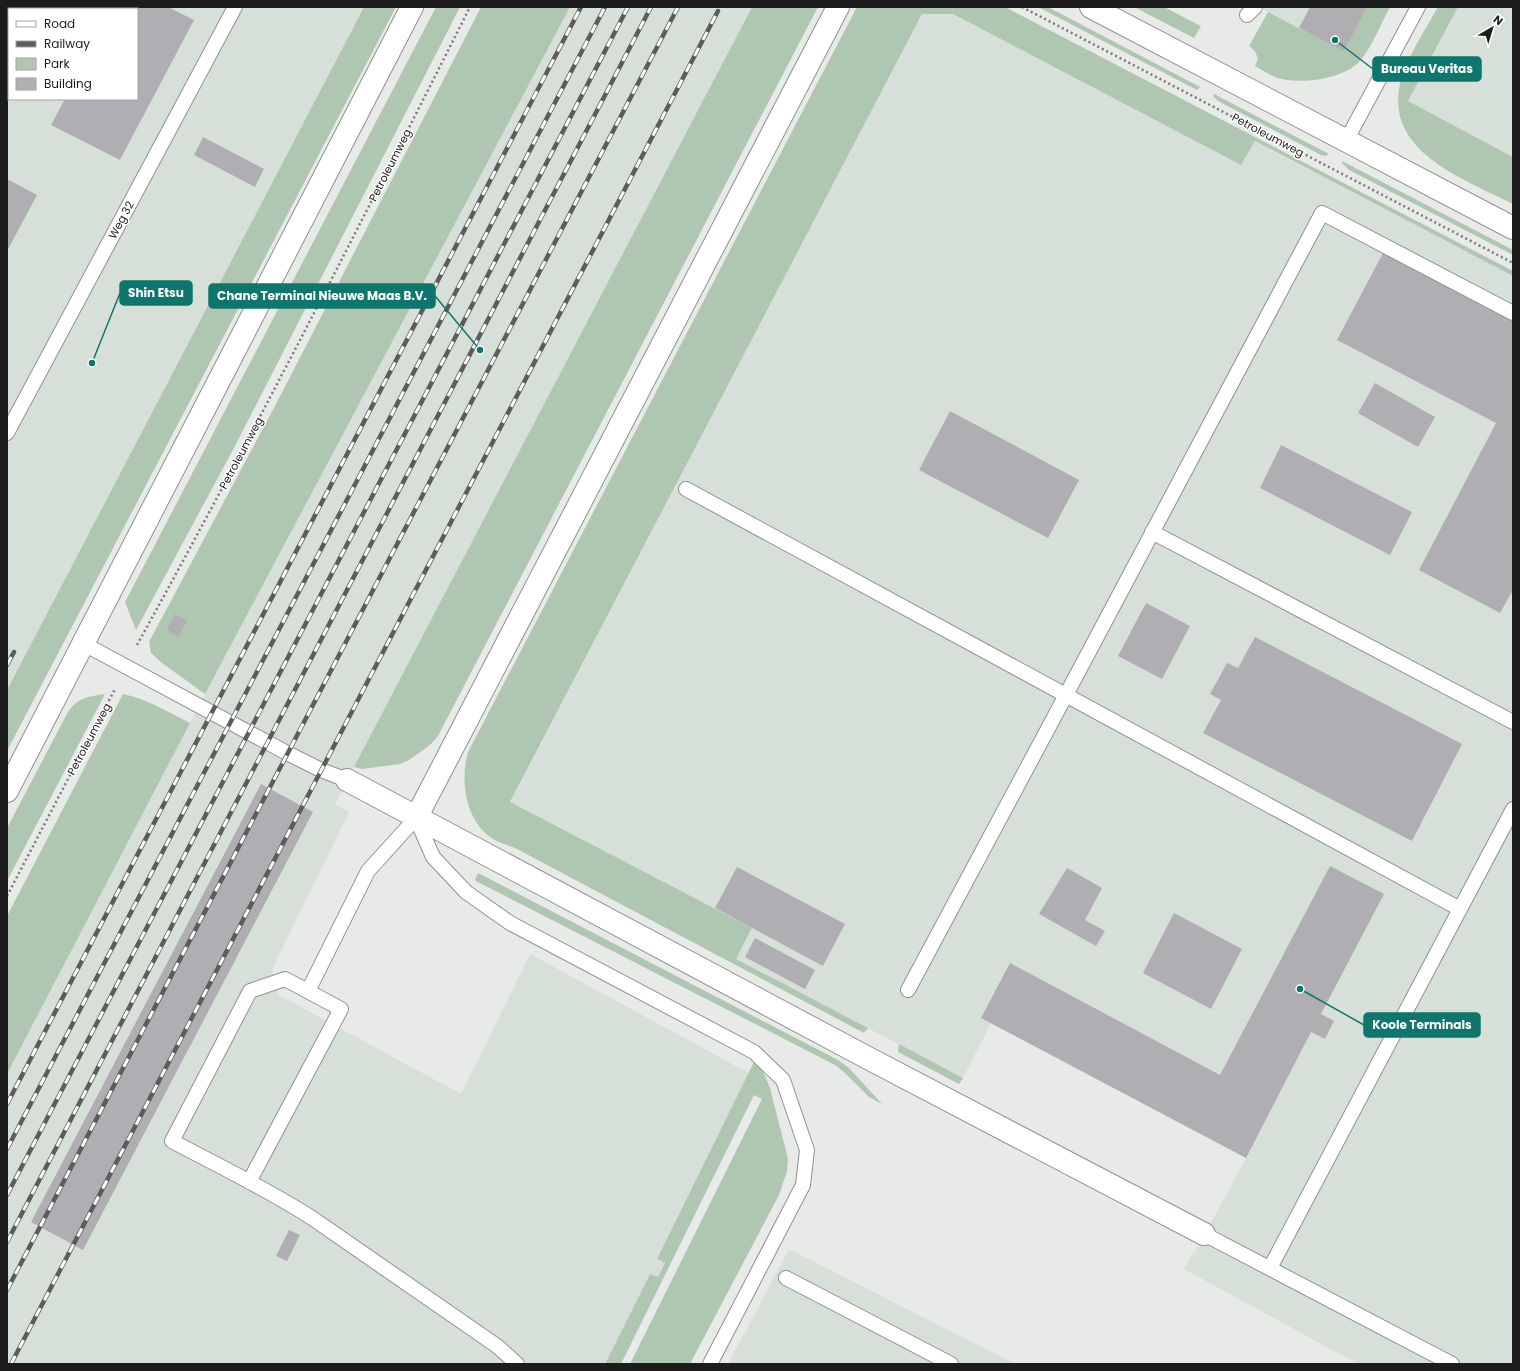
<svg xmlns="http://www.w3.org/2000/svg" width="1520" height="1371" font-family="Poppins,sans-serif">
  <rect width="100%" height="100%" fill="#e7eae7"/>
  <path fill="#d7e0d8" fill-rule="evenodd" d="M7 7H364L7 690ZM9 9H137V99H9Z
    M570 7H752L335 804 349 812 272 970 279 995 461 1094 530 954 749 1073 657 1259 665 1263 658 1277 650 1274 605 1364H7V1074L205 694Z
    M1259 7H1367L1344 52Z
    M1458 7H1513V157L1408 101Z
    M922 14H953L1241 165 1254 141 1513 276V1364H1358L1184 1269 1194 1252H1195L1246 1158 991 1023 963 1078 736 959 752 929 510 803Z
    M789 1249 1015 1364H728Z"/>
  <path fill="#afc7b0" d="M364 7H396L7 751V690Z
    M436 7H460L235 446 136 630 125 602Z
    M481 7H570L205 694 162 663 151 653 149 642 275 406Z
    M752 7H818L438 736 430 745 409 760 400 764 362 769 354 767Z
    M857 7H1005L1513 271V276L1255 141 1241 165 953 14H922L510 802 752 928 736 959 868 1028 864 1033 515 848C507 845 497 842 490 837 465 818 460 780 468 752Z
    M1038 7H1048L1200 87 1197 90Z
    M1134 7H1164L1201 26 1194 38Z
    M1367 7H1390C1380 25 1372 48 1358 63 1340 80 1295 86 1273 76 1267 74 1261 69 1255 66L1258 59 1255 51 1249 46 1268 12 1344 52Z
    M1438 7H1458L1408 101 1513 157V204C1465 179 1385 153 1400 84 1405 61 1426 28 1438 7Z
    M1214 94 1329 154 1325 156 1321 155 1218 101 1213 96Z
    M1342 161 1513 250V255L1349 170 1342 163Z
    M105 694 7 881V828L68 712C79 697 87 697 105 694Z
    M123 694C147 699 168 712 190 723L7 1074V916Z
    M478 873 838 1060 849 1068 882 1104 869 1097 845 1073 835 1065 476 881 475 879Z
    M899 1044 963 1078 959 1084 898 1052Z
    M754 1062 762 1069 770 1088 788 1159 787 1171 779 1195 690 1364H630L762 1099 754 1095 621 1364H605L650 1274 658 1277 665 1263 657 1259Z"/>
  <path fill="#afaeb2" d="M114 7H168L194 20 120 160 51 125 65 99H137V9H113Z
    M1310 7H1367L1344 52 1299 28Z
    M203 137 264 169 255 187 194 155Z
    M7 179 37 195 7 251Z
    M1383 253 1513 321V590L1500 613 1419 570 1496 423 1337 340Z
    M1375 383 1435 417 1418 447 1358 413Z
    M950 411 1079 480 1048 538 919 470Z
    M1281 445 1412 512 1390 555 1260 488Z
    M1146 603 1190 626 1162 679 1118 656Z
    M175 614 187 621 178 637 167 630Z
    M1255 637 1462 744 1412 841 1203 733 1221 700 1210 694 1227 663 1238 668Z
    M261 784 313 812 83 1250 31 1222Z
    M1330 866 1384 894 1321 1014 1334 1021 1325 1039 1311 1032 1246 1158 981 1018 1010 963 1220 1075Z
    M737 867 845 924 823 966 715 908Z
    M1067 868 1102 888 1085 920 1105 931 1096 946 1039 914Z
    M1174 913 1242 949 1211 1009 1143 973Z
    M755 938 815 970 805 989 745 957Z
    M289 1230 300 1235 287 1261 276 1256Z"/>
  <g fill="none" stroke-linecap="round" stroke-linejoin="round">
    <g stroke="#8f928f" stroke-width="16">
      <path id="lane" d="M1247 15 1255 7
        M1346 141 1418 7
        M7 433 235 7
        M686 489 1460 909
        M1152 532 1513 722
        M84 644 287 753 321 770 347 780
        M908 990 1066 695 1322 213 1513 313
        M308 991 368 871 416 818 433 857 466 892 510 923 754 1052 783 1080 807 1150 803 1185 710 1364
        M249 1182 341 1009 285 979 250 991 172 1141C219 1166 267 1189 312 1218L497 1346 517 1364
        M1204 1234 1452 1364
        M1270 1268 1513 809
        M786 1278 951 1364"/>
    </g>
    <g stroke="#8f928f" stroke-width="24">
      <path id="street" d="M1091 7 1513 228
        M347 780 866 1057 1204 1234
        M7 791 412 7
        M416 818 838 7"/>
    </g>
    <path stroke="#787a78" stroke-width="2.5" stroke-dasharray="2 3" stroke-linecap="butt" d="M1022 7 1513 263
      M137 645C253 435 362 221 470 7
      M7 896 115 689"/>
    <use href="#lane" stroke="#fff" stroke-width="14"/>
    <use href="#street" stroke="#fff" stroke-width="22"/>
    <g stroke="#5b5d5b" stroke-width="4.5">
      <path id="rail" d="M7 665 14 652
        M7 1104 581 7
        M7 1149 605 7
        M7 1195 628 7
        M7 1242 651 7
        M7 1290 678 7
        M11 1364 718 11"/>
    </g>
    <use href="#rail" stroke="#fff" stroke-width="3" stroke-dasharray="9" stroke-linecap="butt"/>
  </g>
  <g text-anchor="middle" stroke-width="3" stroke-linejoin="round" paint-order="stroke">
    <g font-size="11" fill="#1b1c1b" stroke="#fff">
      <text transform="translate(1268 135) rotate(28)" y="4">Petroleumweg</text>
      <text transform="translate(390 165) rotate(-63)" y="4">Petroleumweg</text>
      <text transform="translate(121 220) rotate(-62)" y="4">Weg 32</text>
      <text transform="translate(241 453) rotate(-62)" y="4">Petroleumweg</text>
      <text transform="translate(89 739) rotate(-62)" y="4">Petroleumweg</text>
    </g>
  </g>
  <path fill="none" stroke="#0f766e" stroke-width="1.5" d="M1335 40L1373 69M92 363L120 293M480 350L435 296M1300 989L1364 1025"/>
  <g fill="#0f766e" stroke="#fff" stroke-width="1.5">
    <circle cx="1335" cy="40" r="4"/>
    <circle cx="92" cy="363" r="4"/>
    <circle cx="480" cy="350" r="4"/>
    <circle cx="1300" cy="989" r="4"/>
  </g>
  <g fill="#0f766e" stroke="#0f766e" stroke-width="1.5">
    <rect x="1373" y="57" width="108" height="24" rx="4"/>
    <rect x="120" y="281" width="72" height="24" rx="4"/>
    <rect x="209" y="284" width="226" height="24" rx="4"/>
    <rect x="1364" y="1013" width="116" height="24" rx="4"/>
  </g>
  <g font-size="12" text-anchor="middle" font-weight="bold" fill="#fff">
    <text x="1427" y="73">Bureau Veritas</text>
    <text x="156" y="297">Shin Etsu</text>
    <text x="322" y="300">Chane Terminal Nieuwe Maas B.V.</text>
    <text x="1422" y="1029">Koole Terminals</text>
  </g>
  <rect width="1520" height="1371" fill="none" stroke="#1b1c1b" stroke-width="16"/>
  <rect x="8" y="8" width="130" height="92" fill="#ffffff" stroke="#a4a4a4"/>
  <rect x="16" y="21" width="20" height="6" fill="#ffffff" stroke="#a4a4a4"/>
  <text x="44" y="28" font-size="12" fill="#1b1c1b">Road</text>
  <rect x="16" y="41" width="20" height="6" fill="#5b5d5b" stroke="#a4a4a4"/>
  <text x="44" y="48" font-size="12" fill="#1b1c1b">Railway</text>
  <rect x="16" y="58" width="20" height="12" fill="#afc7b0" stroke="#a4a4a4"/>
  <text x="44" y="68" font-size="12" fill="#1b1c1b">Park</text>
  <rect x="16" y="78" width="20" height="12" fill="#afaeb2" stroke="#a4a4a4"/>
  <text x="44" y="88" font-size="12" fill="#1b1c1b">Building</text>
  <g transform="translate(1492 28) rotate(38)" stroke="#ffffff" stroke-width="3" paint-order="stroke">
  <path d="M0-3L7 15L0 10L-7 15Z" fill="#1b1c1b"/>
  <text y="-6" font-size="11" font-weight="bold" text-anchor="middle" fill="#1b1c1b">N</text>
  </g>
</svg>
